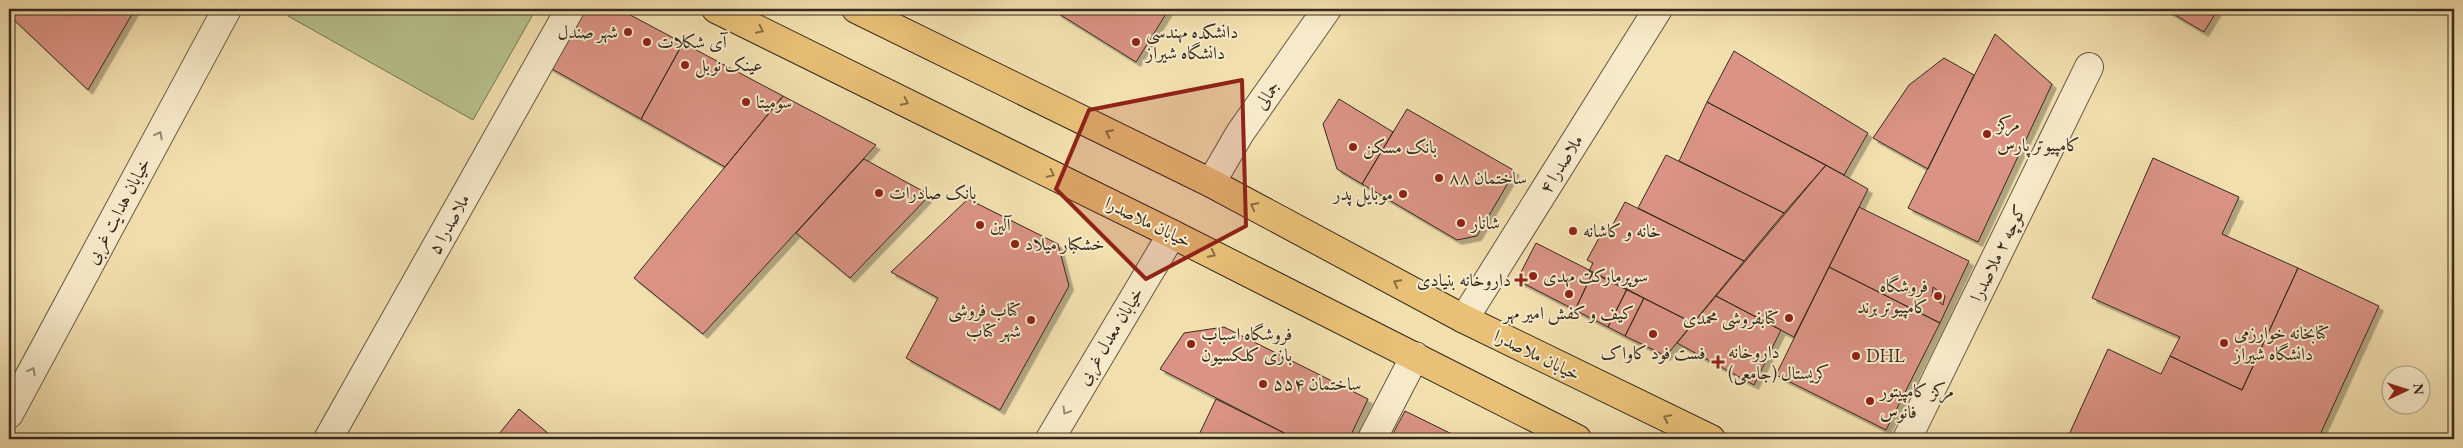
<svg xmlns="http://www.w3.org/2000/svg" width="2463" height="448" font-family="'EB Garamond',Amiri,serif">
  <defs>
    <filter id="shadow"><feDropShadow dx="4.5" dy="4.5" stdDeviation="0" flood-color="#0004"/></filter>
  </defs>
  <rect width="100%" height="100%" fill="#f2dfae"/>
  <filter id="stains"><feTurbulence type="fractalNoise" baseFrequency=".004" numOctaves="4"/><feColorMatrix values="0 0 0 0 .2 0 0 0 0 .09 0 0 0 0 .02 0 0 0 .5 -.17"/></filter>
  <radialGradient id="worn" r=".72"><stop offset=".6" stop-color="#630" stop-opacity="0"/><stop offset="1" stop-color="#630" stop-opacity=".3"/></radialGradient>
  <path fill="#b7c28d" stroke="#767656" d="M292 9H536L473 120 288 16Z"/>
  <path fill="#da9384" stroke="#352a1e" filter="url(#shadow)" d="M21 9H135L88 90 12 18Z
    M577 9H619L683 43 641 119 545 65Z
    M1058 9H1169L1136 62 1056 12Z
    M2165 9H2218L2204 32Z
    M1995 34 2052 84 1978 242 1908 208Z
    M683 43 783 96 725 167 641 119Z
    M1734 51 1868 133 1844 175 1707 102Z
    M1944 58 1974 75 1928 169 1873 138 1909 85Z
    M783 96 876 145 703 334 634 278Z
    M1339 99 1393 132 1362 184 1337 169 1323 124Z
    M1707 102 1826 165 1784 213 1679 161Z
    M1407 109 1515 171 1477 236 1457 240 1362 184Z
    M1666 155 1784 213 1744 261 1638 208Z
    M2153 158 2239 197 2222 234 2298 268 2242 390 2170 356 2180 337 2092 298Z
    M864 159 930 195 850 278 796 233Z
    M1826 165 1868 189 1794 337 1716 296Z
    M968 199 1058 244 1069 286 1000 410 906 358 938 298 891 272Z
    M1625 202 1744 261 1693 323 1589 271 1593 263 1587 260 1605 227 1610 230Z
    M1859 207 1969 261 1940 323 1829 267Z
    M1536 243 1593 272 1575 310 1517 280Z
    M1829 267 1940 323 1886 430 1776 375Z
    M2298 268 2379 306 2318 439H2067L2108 349 2161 374 2170 356 2242 390Z
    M1593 272 1627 289 1608 327 1575 310Z
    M1933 287 1945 296 1943 305 1932 296Z
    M1627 289 1644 298 1625 336 1608 327Z
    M1716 296 1781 330 1754 385 1677 343Z
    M1644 298 1693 323 1666 356 1625 336Z
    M1224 327 1368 399 1349 439H1296L1160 369 1184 333Z
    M1216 399 1296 439H1197Z
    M519 409 555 439H495Z
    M1405 411 1462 439H1390Z"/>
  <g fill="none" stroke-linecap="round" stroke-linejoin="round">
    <g stroke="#645742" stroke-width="30">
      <path id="minor" d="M1211 183 1240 133 1327 9
        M1464 319 1658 9
        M9 414 227 9
        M328 439 570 9
        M1050 439 1172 234
        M1372 439 1415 356
        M1907 439 2089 67"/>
    </g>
    <g stroke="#352a1e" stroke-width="30">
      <path id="major" d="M716 9 1172 234 1577 439
        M856 9 1211 183 1464 319 1711 439"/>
    </g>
    <use href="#minor" stroke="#f7eaca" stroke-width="28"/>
    <use href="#major" stroke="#e9c077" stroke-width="28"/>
  </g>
  <defs><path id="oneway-chevron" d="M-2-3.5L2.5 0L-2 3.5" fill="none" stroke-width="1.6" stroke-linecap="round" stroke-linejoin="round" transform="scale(1.25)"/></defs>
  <g stroke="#866e46">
    <use href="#oneway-chevron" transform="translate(760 30) rotate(26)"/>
    <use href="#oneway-chevron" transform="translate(905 102) rotate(26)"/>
    <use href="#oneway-chevron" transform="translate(1109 133) rotate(-154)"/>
    <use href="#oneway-chevron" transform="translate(1051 174) rotate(26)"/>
    <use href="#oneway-chevron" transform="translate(1254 206) rotate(-152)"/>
    <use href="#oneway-chevron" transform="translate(1212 254) rotate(27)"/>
    <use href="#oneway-chevron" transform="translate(1397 283) rotate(-152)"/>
    <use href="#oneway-chevron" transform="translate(1667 418) rotate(-154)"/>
  </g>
  <g stroke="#968a74">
    <use href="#oneway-chevron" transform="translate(159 135) rotate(-62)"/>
    <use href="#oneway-chevron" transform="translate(32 371) rotate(-62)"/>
    <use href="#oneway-chevron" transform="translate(1066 411) rotate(121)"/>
  </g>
  <path fill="#8f2418" fill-opacity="0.2" stroke="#8f2418" stroke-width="4" stroke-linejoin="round" d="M1242 80 1246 226 1146 279 1056 189 1089 110Z"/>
  <g fill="#8f2418" stroke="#f7eaca" stroke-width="2">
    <circle cx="628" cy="32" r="5"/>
    <circle cx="647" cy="42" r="5"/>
    <circle cx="1136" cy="42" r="5"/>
    <circle cx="685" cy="65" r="5"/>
    <circle cx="746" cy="102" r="5"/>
    <circle cx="1987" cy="134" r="5"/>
    <circle cx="1353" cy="147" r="5"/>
    <circle cx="1439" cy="178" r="5"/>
    <circle cx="879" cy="193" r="5"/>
    <circle cx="1403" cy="194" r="5"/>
    <circle cx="1461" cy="223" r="5"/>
    <circle cx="980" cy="225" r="5"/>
    <circle cx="1573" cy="231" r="5"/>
    <circle cx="1015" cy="244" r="5"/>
    <circle cx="1533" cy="276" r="5"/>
    <path d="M1518.5 272.5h5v5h5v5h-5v5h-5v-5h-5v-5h5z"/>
    <circle cx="1569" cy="294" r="5"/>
    <circle cx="1938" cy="296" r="5"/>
    <circle cx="1789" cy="318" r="5"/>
    <circle cx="1031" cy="320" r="5"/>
    <circle cx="1653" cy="334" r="5"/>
    <circle cx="2224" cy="343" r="5"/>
    <circle cx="1191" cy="344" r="5"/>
    <circle cx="1856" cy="356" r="5"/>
    <path d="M1715.5 354.5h5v5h5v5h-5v5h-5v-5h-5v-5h5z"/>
    <circle cx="1263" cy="384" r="5"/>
    <circle cx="1870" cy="401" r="5"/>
  </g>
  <g text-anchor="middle" stroke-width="4" stroke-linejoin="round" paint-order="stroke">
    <g font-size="18" fill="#352a1e" stroke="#f7eaca" text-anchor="start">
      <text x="618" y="38" text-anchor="end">شهر صندل</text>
      <text x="1146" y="38">دانشکده مهندسی<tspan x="1146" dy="21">دانشگاه شیراز</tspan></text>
      <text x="657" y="48">آی شکلات</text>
      <text x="695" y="71">عینک نوبل</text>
      <text x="756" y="108">سومیتا</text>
      <text x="1997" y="130">مرکز<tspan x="1997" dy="21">کامپیوتر پارس</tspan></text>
      <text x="1363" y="153">بانک مسکن</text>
      <text x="1449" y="184">ساختمان ۸۸</text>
      <text x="889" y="199">بانک صادرات</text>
      <text x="1393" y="200" text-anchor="end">موبایل پدر</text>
      <text x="1471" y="229">شانار</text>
      <text x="990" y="231">آلین</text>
      <text x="1583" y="237">خانه و کاشانه</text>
      <text x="1025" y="250">خشکبار میلاد</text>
      <text x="1543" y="282">سوپرمارکت مهدی</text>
      <text x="1511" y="286" text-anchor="end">داروخانه بنیادی</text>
      <text x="1928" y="292" text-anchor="end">فروشگاه<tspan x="1928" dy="21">کامپیوتر برند</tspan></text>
      <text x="1021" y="316" text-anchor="end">کتاب فروشی<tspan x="1021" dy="21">شهر کتاب</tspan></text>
      <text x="1569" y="319" text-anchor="middle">کیف و کفش امیر مهر</text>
      <text x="1779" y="324" text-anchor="end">کتابفروشی محمدی</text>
      <text x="2234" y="339">کتابخانه خوارزمی<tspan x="2234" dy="21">دانشگاه شیراز</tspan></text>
      <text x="1201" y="340">فروشگاه‌ اسباب<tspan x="1201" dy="21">بازی کلکسیون</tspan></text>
      <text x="1728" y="358">داروخانه<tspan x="1728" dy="21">کریستال (جامعی)</tspan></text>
      <text x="1653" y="359" text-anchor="middle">فست فود کاواک</text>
      <text x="1866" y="362">DHL</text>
      <text x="1273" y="390">ساختمان ۵۵۴</text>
      <text x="1880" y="397">مرکز کامپیتور<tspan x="1880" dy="21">فانوس</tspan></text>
    </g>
    <g font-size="18" fill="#352a1e" stroke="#f7eaca">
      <text transform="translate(1267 95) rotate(-55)" y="6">جمالی</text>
      <text transform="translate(1561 164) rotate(-58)" y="6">۴ ملاصدرا</text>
      <text transform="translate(118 211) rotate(-62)" y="6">خیابان هدایت غربی</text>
      <text transform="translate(1148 222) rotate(26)" y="6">خیابان ملاصدرا</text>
      <text transform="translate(449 224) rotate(-61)" y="6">۵ ملاصدرا</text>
      <text transform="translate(1998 253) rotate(-64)" y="6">کوچه ۲ ملاصدرا</text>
      <text transform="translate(1110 336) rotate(-59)" y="6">خیابان معدل غربی</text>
      <text transform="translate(1537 355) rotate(26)" y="6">خیابان ملاصدرا</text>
    </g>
  </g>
  <rect width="2463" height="448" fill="none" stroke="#f2dfae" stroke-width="30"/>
  <rect x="10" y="10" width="2443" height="428" fill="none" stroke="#352a1e" stroke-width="2.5"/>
  <rect x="15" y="15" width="2433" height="418" fill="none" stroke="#352a1e"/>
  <g transform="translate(2406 390) rotate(86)"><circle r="24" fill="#f7eaca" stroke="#a99d85"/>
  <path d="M0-4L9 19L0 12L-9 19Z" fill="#8f2418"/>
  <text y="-8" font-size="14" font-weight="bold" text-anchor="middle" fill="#352a1e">N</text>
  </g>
  <rect width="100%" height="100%" filter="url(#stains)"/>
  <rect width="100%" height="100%" fill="url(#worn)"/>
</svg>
